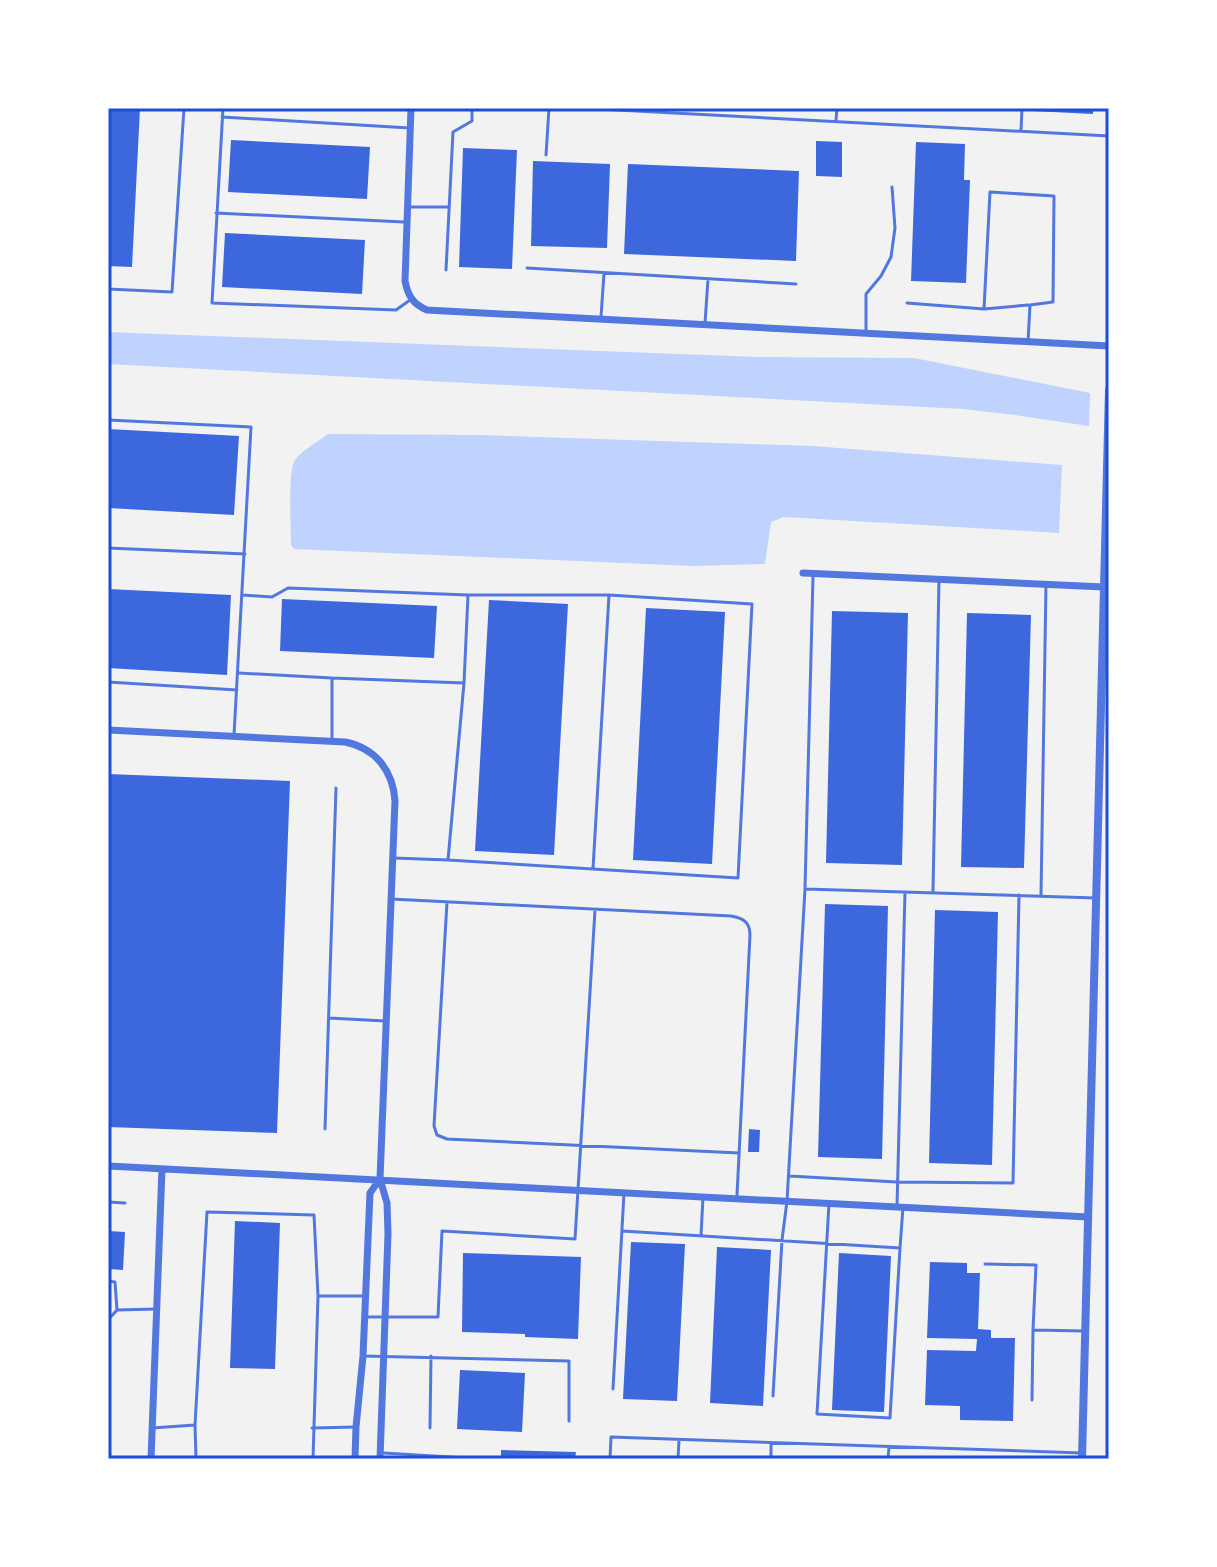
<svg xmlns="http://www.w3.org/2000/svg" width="1217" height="1567" font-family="Commissioner,sans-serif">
  <rect width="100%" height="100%" fill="#f2f2f2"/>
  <path fill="#bfd3fe" d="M108 332 758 357 914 358 1090 393 1089 426 1015 415 963 409 108 364Z
    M328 434 480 435 812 446 1062 465 1059 533 784 517 771 522 765 564 693 566 294 549 291 545C291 529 288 474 294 462 299 452 319 441 328 434Z"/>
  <path fill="#3d67dc" d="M108 108H140L132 267 108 266Z
    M1032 108H1093V114L1032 111Z
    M231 140 370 147 367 199 228 192Z
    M816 141 842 142V177L816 176Z
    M916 142 965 144 964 180H970L966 283 911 281Z
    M463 148 517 150 512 269 459 267Z
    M533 161 610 164 607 248 531 246Z
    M628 164 799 171 796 261 624 254Z
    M225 233 365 240 362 294 222 287Z
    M108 429 239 436 234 515 108 508Z
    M108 589 231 595 227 675 108 668Z
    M282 599 437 606 434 658 280 651Z
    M489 600 568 604 554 855 475 851Z
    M646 608 725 612 712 864 633 860Z
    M832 611 908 613 902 865 826 863Z
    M967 613 1031 615 1024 868 961 867Z
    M108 774 290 781 277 1133 108 1127Z
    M825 904 888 906 882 1159 818 1157Z
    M935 910 998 912 992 1165 929 1163Z
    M749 1129 760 1130 759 1152H748Z
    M235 1221 280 1223 275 1369 230 1368Z
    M108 1231 125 1232 123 1270 108 1269Z
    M631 1242 685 1244 677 1401 623 1399Z
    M717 1247 771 1250 763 1406 710 1403Z
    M463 1253 581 1257 578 1339 525 1337V1334L462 1332Z
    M839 1253 891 1256 884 1412 832 1410Z
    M930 1262 967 1263V1273H980L978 1329 991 1330V1338H1015L1013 1421 960 1420V1406L925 1405 927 1350 976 1351 977 1339 927 1338Z
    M460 1370 525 1373 522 1432 457 1429Z
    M501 1450 576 1452 575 1459H501Z"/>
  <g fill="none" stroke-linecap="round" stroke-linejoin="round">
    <path stroke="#5277de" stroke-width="3" d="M223 108 212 303 396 310 410 300
      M579 108 1109 136
      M222 117 410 128
      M836 120 837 108
      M1021 131 1022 108
      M546 155 549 108
      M408 207H448
      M216 213 404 222
      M527 268 796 284
      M446 270 453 132 472 121V108
      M108 289 172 292 184 108
      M907 303 984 309 990 192 1054 196 1053 302 1030 305 1028 342
      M984 309 1028 305
      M601 317 604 273
      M705 323 708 279
      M866 333V294L881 276 891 257 895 228 892 187
      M108 420 251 427 234 735
      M108 548 245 554
      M243 595 272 597 288 588 468 595H609L752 604 738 878 448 860
      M239 673 332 678V742
      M332 678 464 683 468 595
      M108 682 237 690
      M394 858 448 860 464 683
      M593 869 609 595
      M805 889 813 577
      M933 891 939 579
      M1041 896 1046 584
      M391 899 731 916C743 918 750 922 750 935L737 1195
      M447 902 434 1126 437 1135 447 1139 739 1153
      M329 1018 385 1021
      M325 1129 336 788
      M789 1176 897 1182 1013 1183 1019 895
      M108 1202 125 1203
      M829 1203 817 1414 890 1418 900 1248
      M897 1207 905 892
      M622 1231 900 1248 903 1207
      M701 1236 703 1197
      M985 1264 1036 1265 1033 1330 1085 1331
      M108 1281 115 1282 117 1310
      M368 1317H438L442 1231 575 1239 595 910
      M108 1320 117 1310 156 1309
      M363 1356 569 1361V1421
      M613 1389 624 1193
      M773 1396 782 1240 787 1201 805 889 1096 898
      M1032 1400 1033 1330
      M195 1425 196 1458 221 1459
      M152 1428 195 1425 207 1212 314 1215 318 1296H366
      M312 1428 356 1427
      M430 1428 431 1356
      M384 1453 483 1459
      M313 1459 318 1296
      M610 1459 611 1437 1082 1453
      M678 1459 679 1440
      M771 1459V1443
      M888 1459 889 1447"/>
    <path stroke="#5277de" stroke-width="7" d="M411 108 405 281C408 296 413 304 427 310L1109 346
      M803 573 1104 587
      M108 730 345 742C375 748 393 770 395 801L380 1179 387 1203 388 1234 380 1459
      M108 1166 1088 1217
      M151 1459 162 1169
      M355 1459 356 1427 363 1356 370 1193 380 1179"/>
    <path stroke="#5277de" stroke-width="8" d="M1082 1459 1109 390"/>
  </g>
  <rect width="1217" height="1567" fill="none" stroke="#ffffff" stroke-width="220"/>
  <rect x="110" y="110" width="997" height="1347" fill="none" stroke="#1d4ed8" stroke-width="3"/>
</svg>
